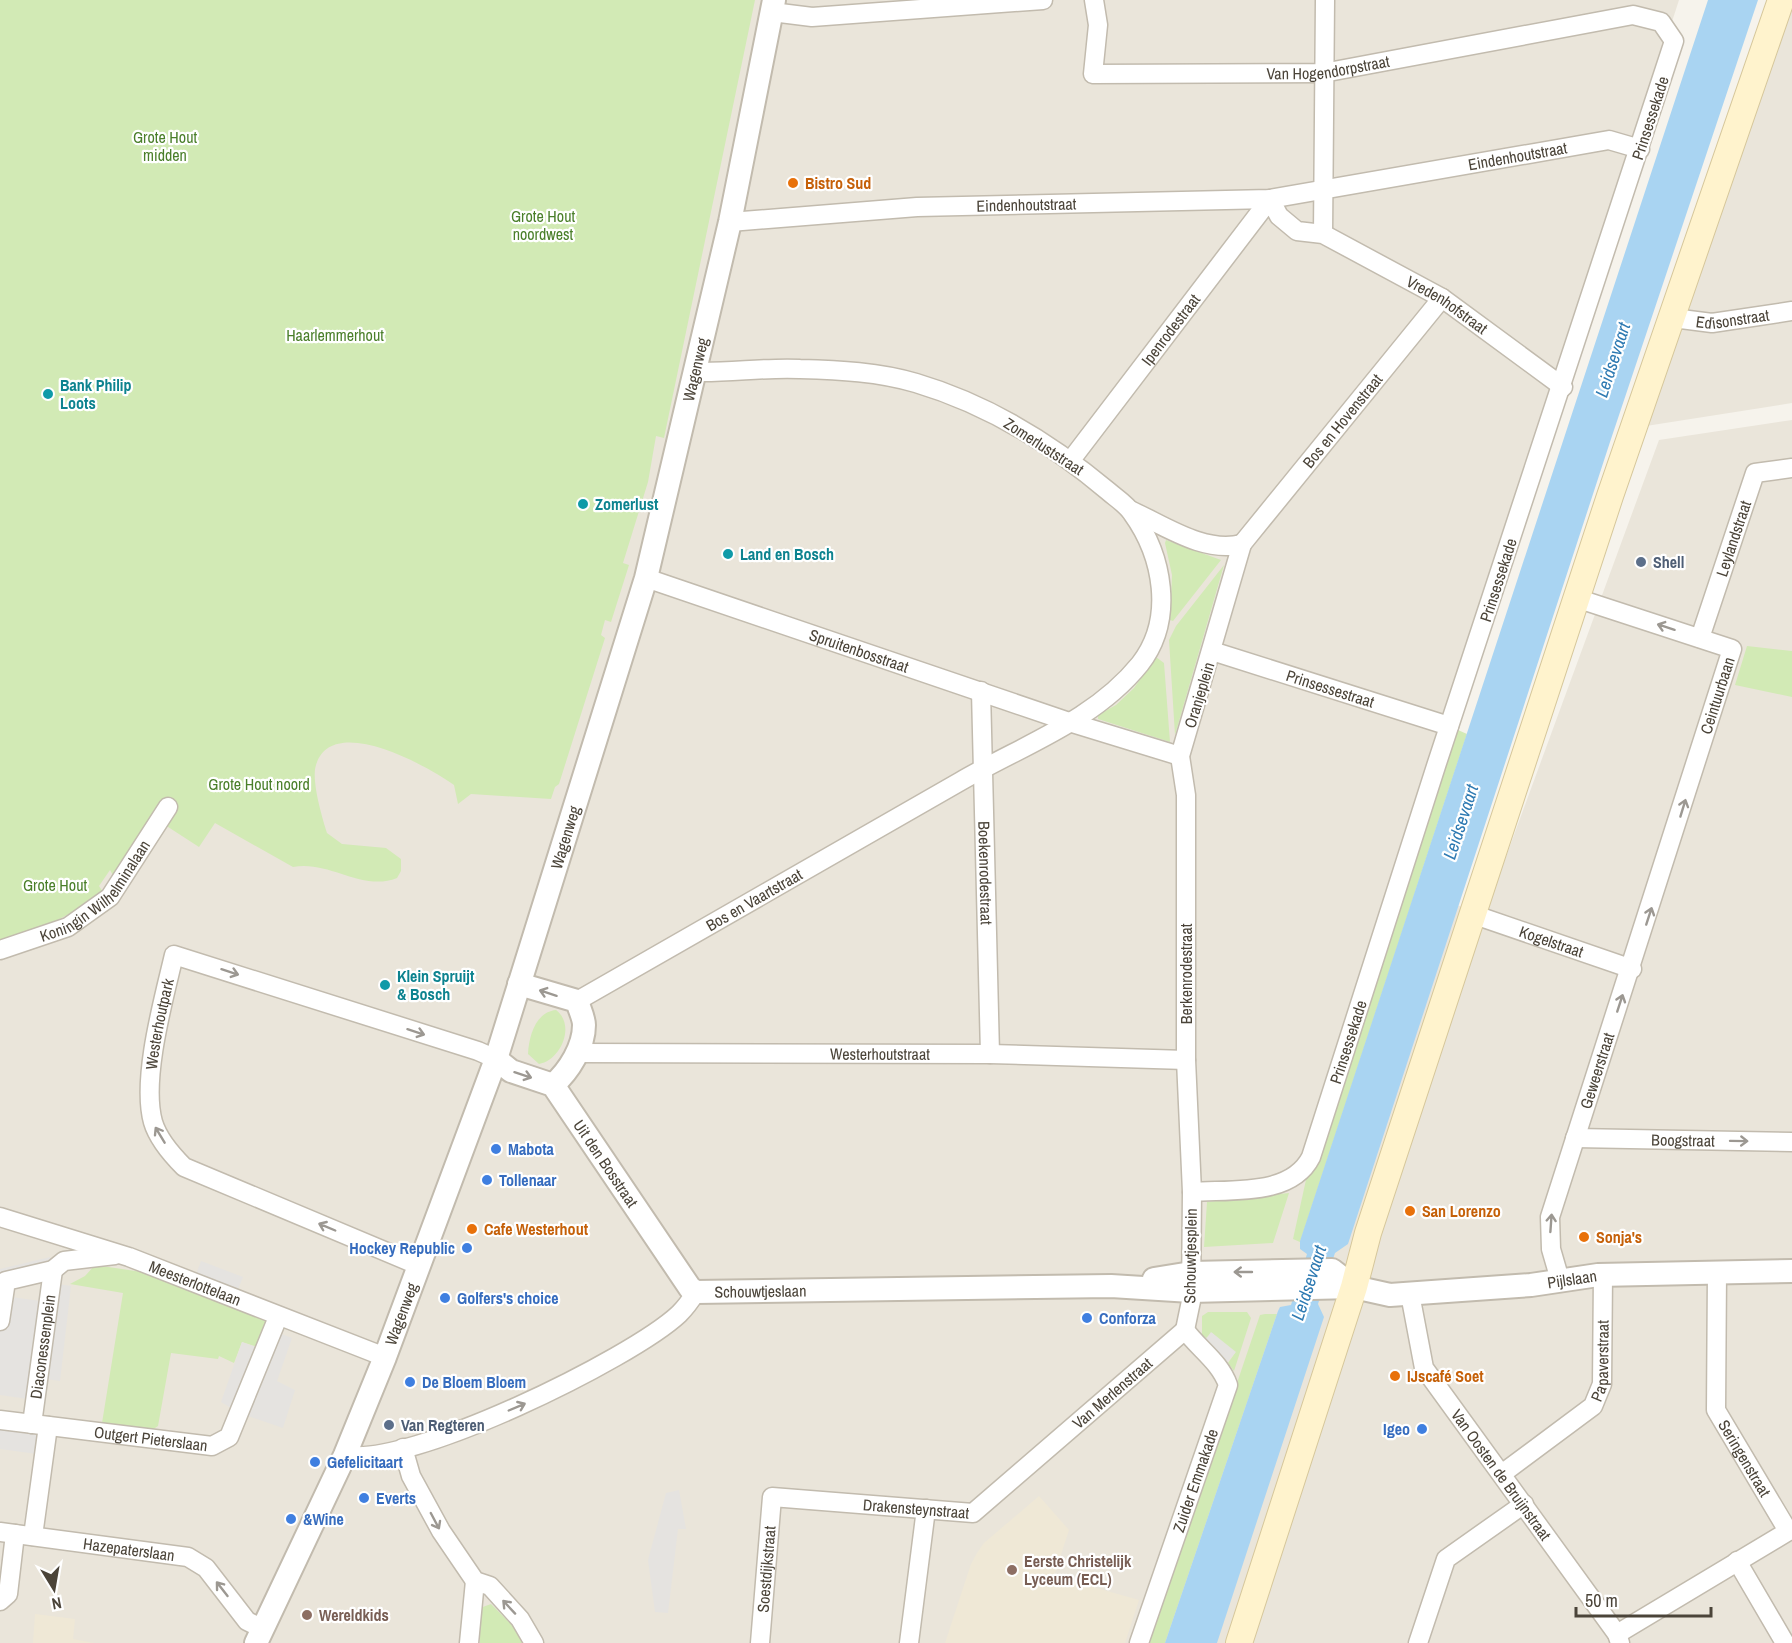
<svg xmlns="http://www.w3.org/2000/svg" width="1792" height="1643" font-family="'Archivo Narrow',sans-serif">
  <rect width="100%" height="100%" fill="#f6f3ec"/>
  <path fill="#eae5da" d="M0 0H1679L1392 885 1485 914 1659 440 1792 420V1643H0Z
    M1792 0V403L1646 426Z"/>
  <path fill="#efe8d6" d="M1039 1496 1069 1530 1054 1576 1139 1600 1125 1643H945L971 1564 977 1553 984 1543Z
    M35 1614 75 1619 73 1639 94 1643H33Z"/>
  <path fill="#d2eab5" d="M0 0H755L664 438 656 436 648 482 623 563 629 565 611 622 605 620 601 635 605 638 559 784 555 787 551 799 471 794 458 804 454 785C429 767 332 712 316 765 311 780 322 817 327 833L342 844 386 848 401 859V871L397 878C362 892 329 860 293 867L215 823 199 847 165 825 114 877 110 870 99 886 105 895 46 926 0 944Z
    M1166 540 1221 560 1173 621 1170 620 1172 575 1165 543Z
    M1224 565 1175 735 1169 640 1176 626Z
    M1747 646 1792 651V697L1735 685Z
    M1156 657 1164 663 1170 742 1098 719V715L1116 705 1134 688Z
    M1449 726 1467 734 1300 1242 1293 1239 1311 1157Z
    M556 1010C576 1025 561 1060 539 1064L528 1054C529 1035 536 1012 556 1010Z
    M1289 1193 1273 1243 1204 1247 1207 1202Z
    M95 1265 142 1272 264 1319 269 1327 261 1348 242 1342 234 1363 219 1356 218 1359 171 1353 158 1426 152 1430 102 1423 123 1293 70 1284 85 1276Z
    M1208 1312H1247L1251 1318 1234 1371 1228 1363 1235 1353 1212 1333 1206 1338 1202 1335V1316Z
    M1265 1314H1277L1165 1643H1149L1260 1315Z
    M491 1604 515 1628 522 1643H480V1608Z"/>
  <path fill="#e5e3e0" d="M50 1257 53 1270 6 1281 4 1296 48 1302 51 1283 71 1286 60 1381 38 1378 35 1400 0 1395V1269Z
    M201 1261 243 1277 235 1297 193 1282Z
    M271 1330 292 1338 277 1381 295 1390 283 1428 239 1413 221 1402 242 1342 263 1350Z
    M1211 1332 1236 1352 1222 1368 1199 1349Z
    M0 1429 40 1435 37 1454 0 1449Z
    M679 1490 686 1529H678L668 1613 655 1612 648 1560 666 1493Z"/>
  <path fill="#a9d4f2" d="M1708 0H1758L1610 442 1348 1244 1335 1253 1318 1304 1324 1317 1217 1643H1165L1278 1311 1280 1307 1291 1305 1307 1254 1300 1249V1241Z"/>
  <g fill="none" stroke-linecap="round" stroke-linejoin="round">
    <g stroke="#c2bbae" stroke-width="21">
      <g id="minor">
        <path id="s1" d="M1094 0 1098 25 1093 74 1323 73 1633 15 1661 22 1674 41 1437 763 1311 1157C1291 1197 1230 1189 1192 1192"/>
        <path d="M772 12 812 17 1043 0"/>
        <path id="s2" d="M730 222 917 207 1270 199 1609 140 1640 149"/>
        <path d="M1323 234 1325 0"/>
        <path id="s3" d="M1673 318 1712 323 1792 311"/>
        <path id="s4" d="M1071 460 1270 199 1279 216 1297 231 1323 234 1442 298 1563 387"/>
        <path d="M1130 510C1164 525 1204 554 1242 544L1180 756 1186 795V1060L1192 1192 1191 1301 1185 1330"/>
        <path id="s5" d="M1242 544 1442 298"/>
        <path id="s6" d="M646 578 1072 723 1180 756"/>
        <path id="s7" d="M1700 638 1755 473 1792 468"/>
        <path id="s8" d="M1212 651 1449 726"/>
        <path id="s9" d="M981 691 990 1054"/>
        <path id="s10" d="M1472 914 1632 969"/>
        <path id="s11" d="M0 950 68 927 110 897 168 807"/>
        <path id="s12" d="M577 1001C705 928 833 854 961 781 1023 745 1094 721 1140 664 1175 619 1163 556 1132 513 1126 504 1116 498 1108 491 1052 444 987 404 916 383 879 372 839 370 800 369 766 367 731 373 696 372"/>
        <path id="s13" d="M576 1053 990 1054 1186 1060"/>
        <path id="s14" d="M1575 1138 1792 1142"/>
        <path id="s15" d="M0 1217 129 1257 385 1357"/>
        <path id="s16" d="M420 1266 184 1167C172 1155 158 1139 153 1122 141 1079 164 998 174 955L478 1051 496 1059"/>
        <path id="s17" d="M1717 1272 1716 1410 1788 1531"/>
        <path id="s18" d="M1560 1280 1551 1249 1550 1217 1732 649 1576 598"/>
        <path id="s19" d="M1410 1294 1424 1368 1617 1634 1620 1643"/>
        <path d="M0 1321 6 1281 53 1270 64 1261 115 1255"/>
        <path id="s20" d="M0 1420 212 1446 229 1437 278 1317"/>
        <path id="s21" d="M32 1424 53 1270"/>
        <path d="M403 1448 411 1476 441 1531 475 1581 490 1586 520 1619 534 1643"/>
        <path d="M345 1455C407 1469 631 1359 679 1314 686 1307 691 1300 696 1292"/>
        <path id="s22" d="M1503 1473 1593 1406 1602 1384 1603 1274"/>
        <path id="s23" d="M0 1532 188 1557 206 1568 247 1621 263 1629"/>
        <path d="M33 1536 48 1426"/>
        <path d="M1737 1561 1785 1643"/>
        <path d="M0 1601 8 1594 15 1534"/>
        <path d="M1617 1634 1792 1529"/>
        <path d="M469 1643 475 1581"/>
        <path id="s24" d="M760 1643 772 1497 973 1513 1185 1330"/>
        <path d="M909 1643 926 1509"/>
        <path id="s25" d="M1139 1643 1228 1385C1220 1362 1199 1349 1185 1330"/>
        <path d="M1418 1643 1446 1559 1524 1504"/>
      </g>
    </g>
    <g stroke="#c2bbae" stroke-width="26">
      <g id="tertiary">
        <path d="M519 984 577 1001C579 1008 584 1018 584 1025 584 1047 569 1071 553 1085"/>
        <path id="s26" d="M496 1059 511 1071 553 1085 690 1288 696 1292 1111 1286 1191 1291 1354 1287"/>
        <path id="s27" d="M1154 1279 1191 1273 1332 1270 1354 1287 1390 1295 1531 1285 1598 1275 1792 1271"/>
        <path id="s28" d="M256 1643 345 1455 385 1357 496 1059 646 578 730 222 774 0"/>
      </g>
    </g>
    <g stroke="#d6c79b" stroke-width="28">
      <path id="secondary" d="M1239 1643 1354 1287 1368 1233 1610 496 1781 0"/>
    </g>
    <use href="#minor" stroke="#fff" stroke-width="18"/>
    <use href="#tertiary" stroke="#fff" stroke-width="22"/>
    <use href="#secondary" stroke="#fff3cd" stroke-width="26"/>
  </g>
  <defs><path id="oneway-shaft" d="M-6 0H5M1.5-3L5.5 0L1.5 3" fill="none" stroke-width="1.6" stroke-linecap="round" stroke-linejoin="round" transform="scale(1.5)"/></defs>
  <g stroke="#9c9892">
    <use href="#oneway-shaft" transform="translate(1666 627) rotate(-162)"/>
    <use href="#oneway-shaft" transform="translate(1683 808) rotate(-73)"/>
    <use href="#oneway-shaft" transform="translate(1649 916) rotate(-72)"/>
    <use href="#oneway-shaft" transform="translate(230 972) rotate(18)"/>
    <use href="#oneway-shaft" transform="translate(548 993) rotate(-162)"/>
    <use href="#oneway-shaft" transform="translate(1620 1003) rotate(-72)"/>
    <use href="#oneway-shaft" transform="translate(416 1032) rotate(18)"/>
    <use href="#oneway-shaft" transform="translate(523 1075) rotate(18)"/>
    <use href="#oneway-shaft" transform="translate(160 1135) rotate(-121)"/>
    <use href="#oneway-shaft" transform="translate(1739 1141) rotate(1)"/>
    <use href="#oneway-shaft" transform="translate(1551 1223) rotate(-86)"/>
    <use href="#oneway-shaft" transform="translate(327 1227) rotate(-157)"/>
    <use href="#oneway-shaft" transform="translate(1243 1272) rotate(180)"/>
    <use href="#oneway-shaft" transform="translate(517 1407) rotate(-23)"/>
    <use href="#oneway-shaft" transform="translate(435 1521) rotate(62)"/>
    <use href="#oneway-shaft" transform="translate(222 1589) rotate(-128)"/>
    <use href="#oneway-shaft" transform="translate(509 1607) rotate(-133)"/>
  </g>
  <g fill="#e8710a" stroke="#fff" stroke-width="2">
    <circle cx="793" cy="183" r="6"/>
    <circle cx="1410" cy="1211" r="6"/>
    <circle cx="472" cy="1229" r="6"/>
    <circle cx="1584" cy="1237" r="6"/>
    <circle cx="1395" cy="1376" r="6"/>
  </g>
  <g fill="#0f9aa8" stroke="#fff" stroke-width="2">
    <circle cx="48" cy="394" r="6"/>
    <circle cx="583" cy="504" r="6"/>
    <circle cx="728" cy="554" r="6"/>
    <circle cx="385" cy="985" r="6"/>
  </g>
  <g fill="#5c6f8a" stroke="#fff" stroke-width="2">
    <circle cx="1641" cy="562" r="6"/>
    <circle cx="389" cy="1425" r="6"/>
  </g>
  <g fill="#3f7fe0" stroke="#fff" stroke-width="2">
    <circle cx="496" cy="1149" r="6"/>
    <circle cx="487" cy="1180" r="6"/>
    <circle cx="467" cy="1248" r="6"/>
    <circle cx="445" cy="1298" r="6"/>
    <circle cx="1087" cy="1318" r="6"/>
    <circle cx="410" cy="1382" r="6"/>
    <circle cx="1422" cy="1429" r="6"/>
    <circle cx="315" cy="1462" r="6"/>
    <circle cx="364" cy="1498" r="6"/>
    <circle cx="291" cy="1519" r="6"/>
  </g>
  <g fill="#8d6e63" stroke="#fff" stroke-width="2">
    <circle cx="1012" cy="1570" r="6"/>
    <circle cx="307" cy="1615" r="6"/>
  </g>
  <g text-anchor="middle" stroke-width="4.5" stroke-linejoin="round" paint-order="stroke">
    <g font-size="16" fill="#4b4439" stroke="#fff">
      <text dy="6" stroke="none"><textPath href="#s1" startOffset="310">Van Hogendorpstraat</textPath></text>
      <text transform="translate(1650 118) rotate(-72)" y="6">Prinsessekade</text>
      <text dy="6" stroke="none"><textPath href="#s2" startOffset="792">Eindenhoutstraat</textPath></text>
      <text dy="6" stroke="none"><textPath href="#s2" startOffset="297">Eindenhoutstraat</textPath></text>
      <text dy="6" stroke="none"><textPath href="#s4" startOffset="540">Vredenhofstraat</textPath></text>
      <text dy="6" stroke="none"><textPath href="#s3" startOffset="60">Edisonstraat</textPath></text>
      <text dy="6" stroke="none"><textPath href="#s4" startOffset="164">Ipenrodestraat</textPath></text>
      <text dy="6" stroke="none"><textPath href="#s28" startOffset="1350">Wagenweg</textPath></text>
      <text dy="6" stroke="none"><textPath href="#s5" startOffset="159">Bos en Hovenstraat</textPath></text>
      <text transform="translate(1044 446) rotate(33)" y="6">Zomerluststraat</text>
      <text dy="6" stroke="none"><textPath href="#s7" startOffset="105">Leylandstraat</textPath></text>
      <text transform="translate(1498 580) rotate(-72)" y="6">Prinsessekade</text>
      <text dy="6" stroke="none"><textPath href="#s6" startOffset="225">Spruitenbosstraat</textPath></text>
      <text dy="6" stroke="none"><textPath href="#s8" startOffset="124">Prinsessestraat</textPath></text>
      <text transform="translate(1199 695) rotate(-73)" y="6">Oranjeplein</text>
      <text dy="6" stroke="none"><textPath href="#s18" startOffset="612">Ceintuurbaan</textPath></text>
      <text dy="6" stroke="none"><textPath href="#s28" startOffset="864">Wagenweg</textPath></text>
      <text dy="6" stroke="none"><textPath href="#s9" startOffset="182">Boekenrodestraat</textPath></text>
      <text dy="6" stroke="none"><textPath href="#s11" startOffset="116">Koningin Wilhelminalaan</textPath></text>
      <text dy="6" stroke="none"><textPath href="#s12" startOffset="204">Bos en Vaartstraat</textPath></text>
      <text dy="6" stroke="none"><textPath href="#s10" startOffset="84">Kogelstraat</textPath></text>
      <text transform="translate(1186 974) rotate(-90)" y="6">Berkenrodestraat</text>
      <text dy="6" stroke="none"><textPath href="#s16" startOffset="410">Westerhoutpark</textPath></text>
      <text transform="translate(1348 1042) rotate(-72)" y="6">Prinsessekade</text>
      <text dy="6" stroke="none"><textPath href="#s13" startOffset="304">Westerhoutstraat</textPath></text>
      <text dy="6" stroke="none"><textPath href="#s18" startOffset="218">Geweerstraat</textPath></text>
      <text dy="6" stroke="none"><textPath href="#s14" startOffset="108">Boogstraat</textPath></text>
      <text dy="6" stroke="none"><textPath href="#s26" startOffset="158">Uit den Bosstraat</textPath></text>
      <text transform="translate(1190 1256) rotate(-89)" y="6">Schouwtjesplein</text>
      <text dy="6" stroke="none"><textPath href="#s27" startOffset="426">Pijlslaan</textPath></text>
      <text dy="6" stroke="none"><textPath href="#s15" startOffset="206">Meesterlottelaan</textPath></text>
      <text dy="6" stroke="none"><textPath href="#s26" startOffset="380">Schouwtjeslaan</textPath></text>
      <text dy="6" stroke="none"><textPath href="#s28" startOffset="360">Wagenweg</textPath></text>
      <text dy="6" stroke="none"><textPath href="#s21" startOffset="78">Diaconessenplein</textPath></text>
      <text dy="6" stroke="none"><textPath href="#s22" startOffset="159">Papaverstraat</textPath></text>
      <text dy="6" stroke="none"><textPath href="#s24" startOffset="532">Van Merlenstraat</textPath></text>
      <text dy="6" stroke="none"><textPath href="#s20" startOffset="152">Outgert Pieterslaan</textPath></text>
      <text dy="6" stroke="none"><textPath href="#s17" startOffset="194">Seringenstraat</textPath></text>
      <text dy="6" stroke="none"><textPath href="#s19" startOffset="207">Van Oosten de Bruijnstraat</textPath></text>
      <text dy="6" stroke="none"><textPath href="#s25" startOffset="172">Zuider Emmakade</textPath></text>
      <text dy="6" stroke="none"><textPath href="#s24" startOffset="291">Drakensteynstraat</textPath></text>
      <text dy="6" stroke="none"><textPath href="#s23" startOffset="130">Hazepaterslaan</textPath></text>
      <text dy="6" stroke="none"><textPath href="#s24" startOffset="74">Soestdijkstraat</textPath></text>
    </g>
    <g font-size="16" fill="#4a7f2a" stroke="#fff">
      <text x="165" y="143">Grote Hout<tspan x="165" dy="18">midden</tspan></text>
      <text x="543" y="222">Grote Hout<tspan x="543" dy="18">noordwest</tspan></text>
      <text x="335" y="341">Haarlemmerhout</text>
      <text x="259" y="790">Grote Hout noord</text>
      <text x="55" y="891">Grote Hout</text>
    </g>
    <g font-size="16" font-weight="bold" fill="#c56008" stroke="#fff" text-anchor="start">
      <text x="805" y="189">Bistro Sud</text>
      <text x="1422" y="1217">San Lorenzo</text>
      <text x="484" y="1235">Cafe Westerhout</text>
      <text x="1596" y="1243">Sonja's</text>
      <text x="1407" y="1382">IJscafé Soet</text>
    </g>
    <g font-size="16" font-weight="bold" fill="#0d838f" stroke="#fff" text-anchor="start">
      <text x="60" y="391">Bank Philip<tspan x="60" dy="18">Loots</tspan></text>
      <text x="595" y="510">Zomerlust</text>
      <text x="740" y="560">Land en Bosch</text>
      <text x="397" y="982">Klein Spruijt<tspan x="397" dy="18">&amp; Bosch</tspan></text>
    </g>
    <g font-size="16" font-weight="bold" fill="#4e5e75" stroke="#fff" text-anchor="start">
      <text x="1653" y="568">Shell</text>
      <text x="401" y="1431">Van Regteren</text>
    </g>
    <g font-size="16" font-weight="bold" fill="#366cbe" stroke="#fff" text-anchor="start">
      <text x="508" y="1155">Mabota</text>
      <text x="499" y="1186">Tollenaar</text>
      <text x="455" y="1254" text-anchor="end">Hockey Republic</text>
      <text x="457" y="1304">Golfers's choice</text>
      <text x="1099" y="1324">Conforza</text>
      <text x="422" y="1388">De Bloem Bloem</text>
      <text x="1410" y="1435" text-anchor="end">Igeo</text>
      <text x="327" y="1468">Gefelicitaart</text>
      <text x="376" y="1504">Everts</text>
      <text x="303" y="1525">&amp;Wine</text>
    </g>
    <g font-size="16" font-weight="bold" fill="#785e54" stroke="#fff" text-anchor="start">
      <text x="1024" y="1567">Eerste Christelijk<tspan x="1024" dy="18">Lyceum (ECL)</tspan></text>
      <text x="319" y="1621">Wereldkids</text>
    </g>
    <g font-size="18" font-style="italic" fill="#2e7ab2" stroke="#fff">
      <text transform="translate(1613 360) rotate(-72)" y="6">Leidsevaart</text>
      <text transform="translate(1461 822) rotate(-72)" y="6">Leidsevaart</text>
      <text transform="translate(1309 1283) rotate(-72)" y="6">Leidsevaart</text>
    </g>
  </g>
  <g transform="translate(54 1589) rotate(169)" stroke="#ffffff" stroke-width="4.5" paint-order="stroke">
  <path d="M0-4.5L10 22L0 15L-10 22Z" fill="#4b4439"/>
  <text y="-9" font-size="16" font-weight="bold" text-anchor="middle" fill="#4b4439">N</text>
  </g>
  <path d="M1576 1607v9h135v-9" fill="none" stroke="#4b4439" stroke-width="3"/>
  <text x="1585" y="1607" font-size="18" fill="#4b4439" stroke="#ffffff" stroke-width="4.5" paint-order="stroke">50 m</text>
</svg>
